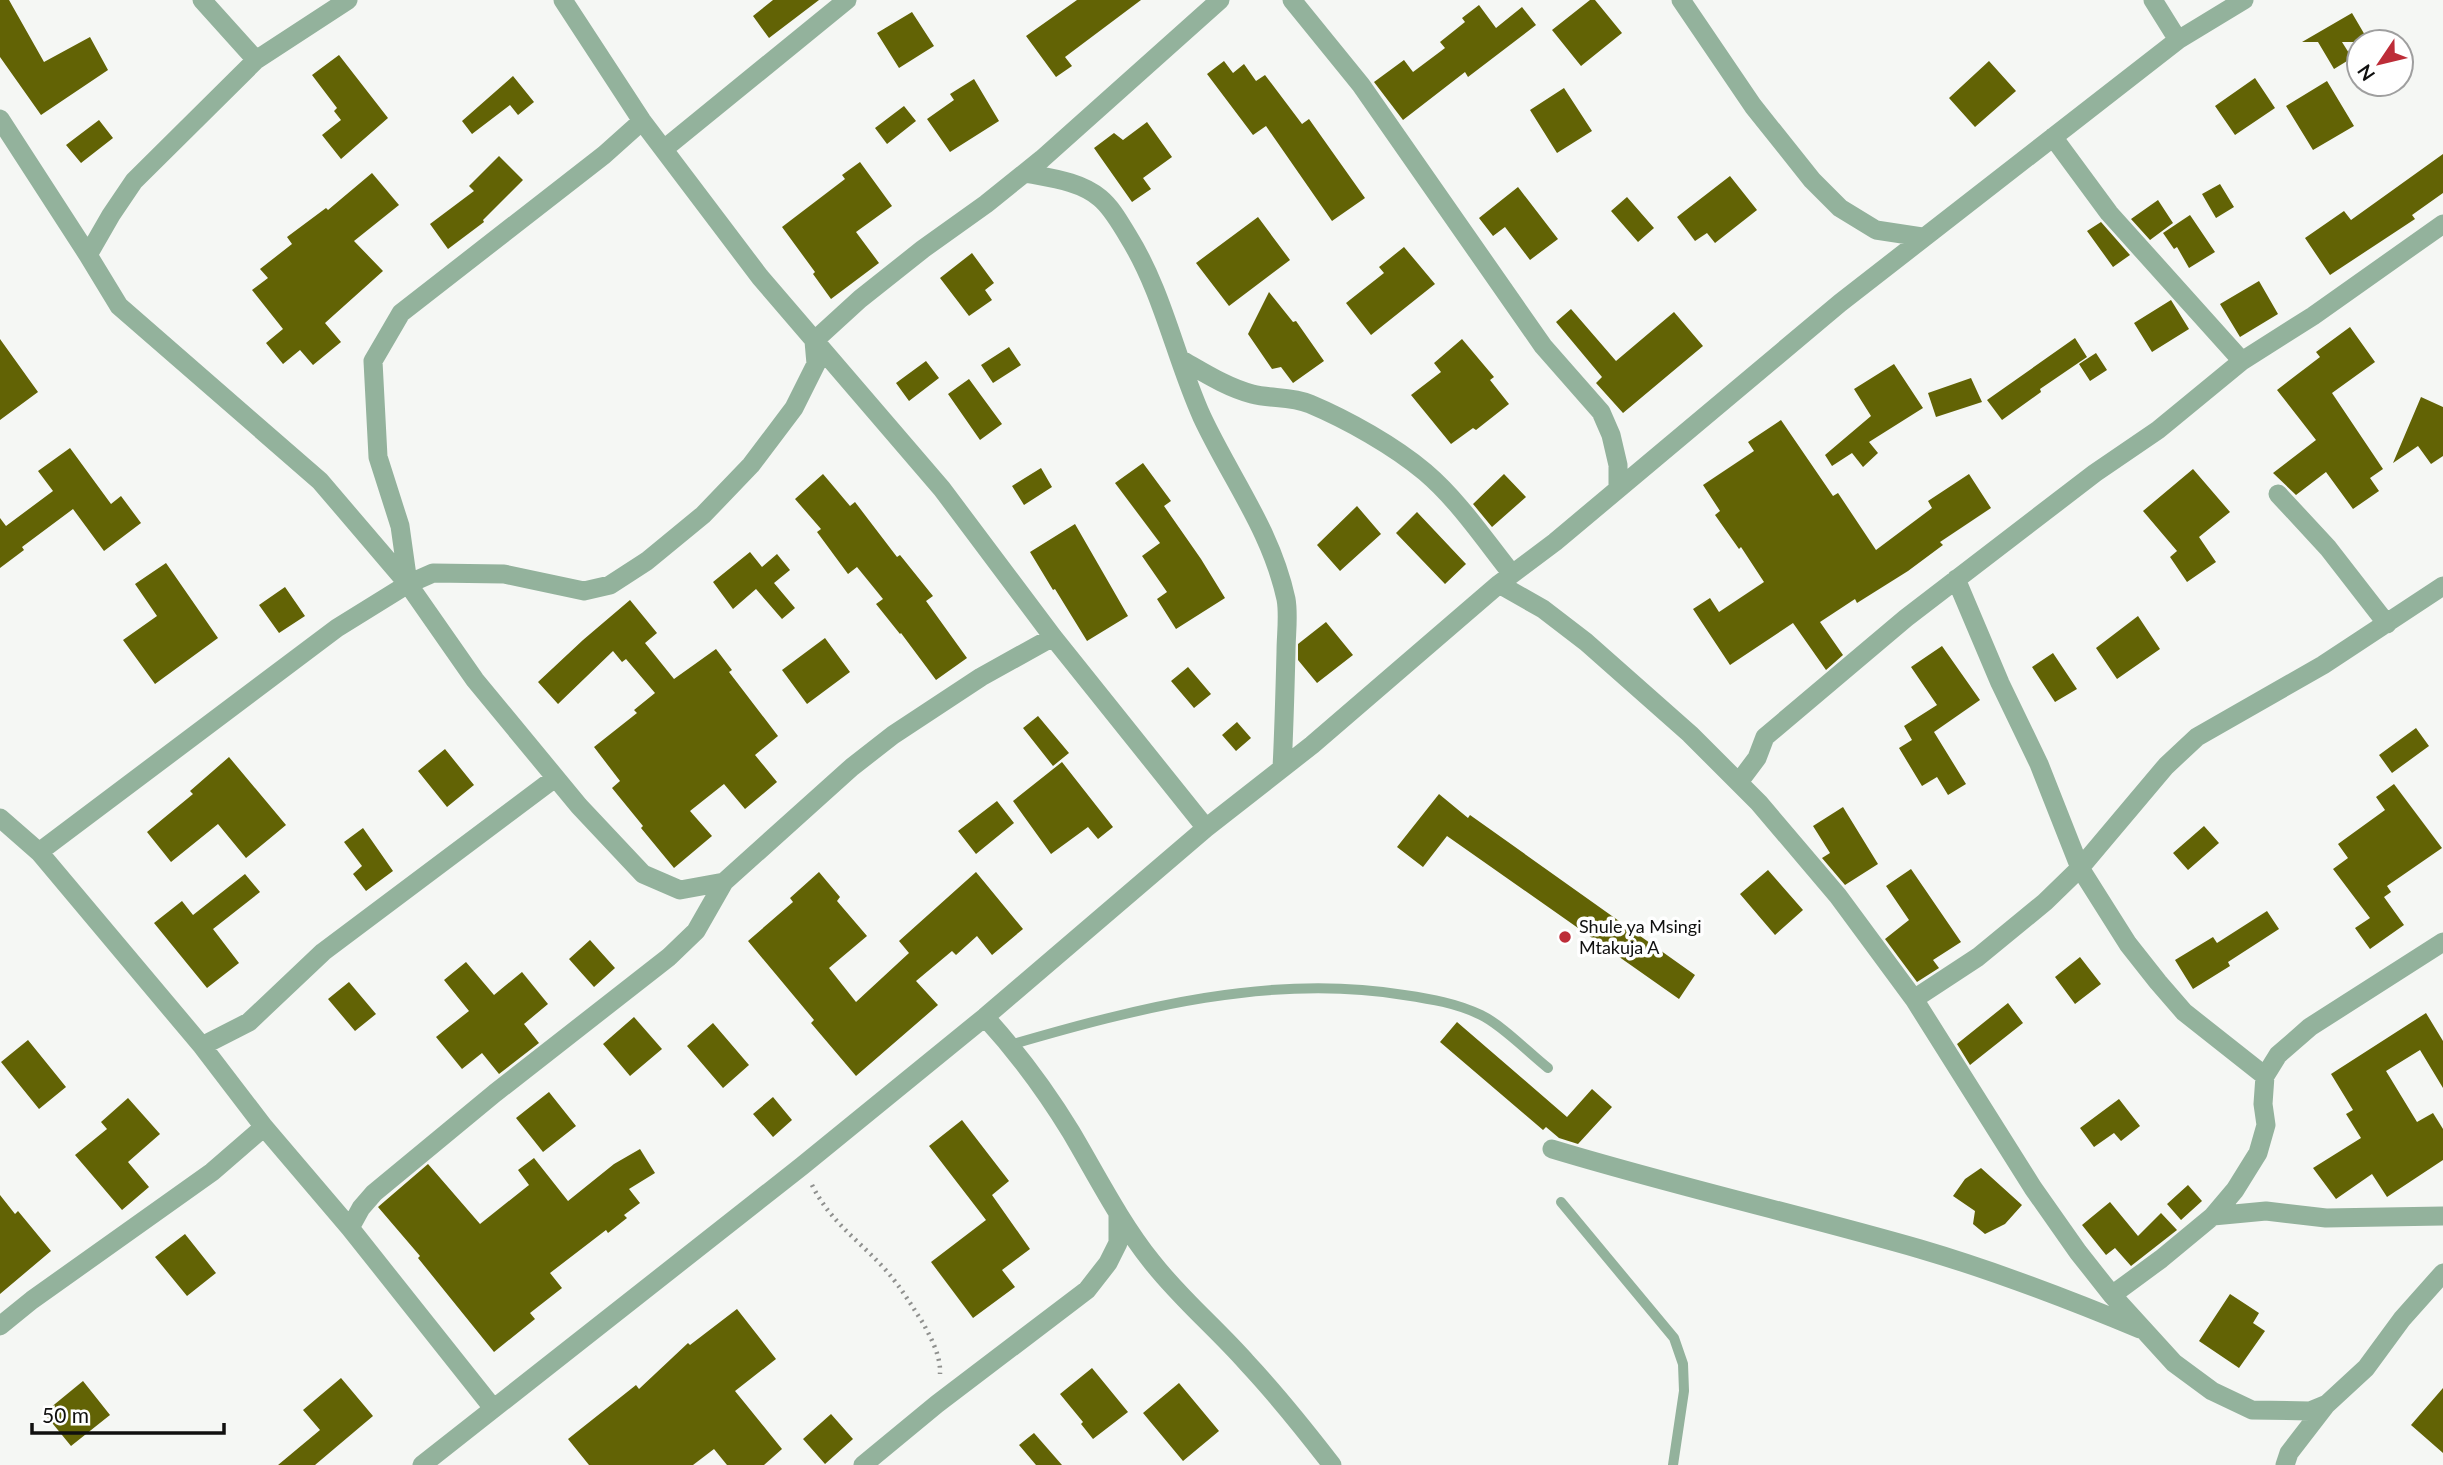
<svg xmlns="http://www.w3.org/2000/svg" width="2443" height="1465" font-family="Lato,sans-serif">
  <rect width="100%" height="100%" fill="#f5f7f4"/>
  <path fill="#626305" d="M0 0H9L44 62 90 37 108 70 41 115 0 57Z
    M773 0H819L769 38 753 16Z
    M1077 0H1141L1065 57 1072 66 1056 77 1026 36Z
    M1590 0H1595L1622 33 1581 66 1552 30Z
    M1479 5 1496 28 1522 7 1536 25 1468 77 1465 72 1403 120 1374 82 1404 60 1413 72 1445 48 1440 42 1465 22 1462 18Z
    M912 12 934 46 899 68 877 33Z
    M2352 13 2369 42H2342L2352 58 2334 69 2318 42H2302Z
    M339 55 388 118 341 159 322 135 341 120 334 111 337 108 312 75Z
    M1224 61 1233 73 1244 64 1256 81 1265 75 1302 124 1309 119 1365 198 1332 221 1266 126 1253 135 1207 74Z
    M1989 61 2016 91 1975 127 1949 98Z
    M513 76 534 102 518 115 510 105 472 134 462 121Z
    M2255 78 2275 108 2235 135 2215 106Z
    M974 79 999 121 950 152 927 119 954 100 950 94Z
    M2327 81 2354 126 2313 150 2286 106Z
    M1564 88 1592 131 1557 153 1530 110Z
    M904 106 916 121 887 144 875 128Z
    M99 120 113 138 81 163 66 145Z
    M1147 122 1172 157 1143 178 1151 189 1132 202 1094 148 1114 133 1123 140Z
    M2443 154V193L2412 215 2415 219 2330 275 2305 238 2344 211 2351 220Z
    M499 156 523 180 483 220 484 222 448 249 430 224 474 191 469 186Z
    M860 162 892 206 856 232 879 263 831 299 813 274 815 272 782 227 845 179 842 175Z
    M372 173 399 205 354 241 383 271 325 323 341 342 313 365 300 350 283 364 266 343 283 329 252 290 268 278 260 269 292 244 287 237 326 208 328 210Z
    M1730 176 1757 210 1715 243 1707 233 1695 241 1677 217Z
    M2220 184 2234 207 2216 218 2202 194Z
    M1518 187 1558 239 1530 260 1505 227 1493 236 1479 218Z
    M1627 197 1654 228 1638 242 1611 211Z
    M2158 200 2173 223 2150 240 2131 219Z
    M2190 215 2215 252 2189 268 2177 247 2174 249 2163 233Z
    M1258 217 1290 260 1229 306 1196 263Z
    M2101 222 2130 255 2113 267 2087 231Z
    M1404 247 1435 284 1371 335 1346 303 1384 273 1379 267Z
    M972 253 994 283 985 290 992 300 969 316 940 278Z
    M2259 281 2278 314 2240 337 2220 304Z
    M1269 292 1293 322 1296 321 1324 361 1293 383 1281 367 1272 369 1248 334Z
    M2171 300 2189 329 2152 352 2134 323Z
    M1571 309 1616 361 1674 312 1703 346 1623 413 1596 383 1602 377 1556 322Z
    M2350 327 2375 362 2332 393 2383 469 2370 478 2379 491 2353 509 2326 472 2296 495 2273 473 2316 440 2277 390 2320 357 2316 352Z
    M2075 338 2087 357 2040 389 2041 392 2002 420 1987 400Z
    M0 339 38 392 0 420Z
    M1462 339 1494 377 1490 380 1509 404 1476 430 1473 428 1451 444 1411 395 1441 372 1434 363Z
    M1009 347 1021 365 993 383 981 365Z
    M2096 353 2107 370 2090 381 2079 364Z
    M926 361 939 378 909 401 896 383Z
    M1894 364 1923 408 1869 442 1878 453 1863 467 1852 453 1832 466 1825 455 1871 416 1854 389Z
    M1971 378 1982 402 1936 417 1928 393Z
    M969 379 1002 424 980 440 948 394Z
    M2421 397 2443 407V456L2431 464 2418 446 2393 463Z
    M1781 420 1833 496 1838 493 1876 550 1932 508 1928 501 1969 474 1991 508 1940 542 1943 545 1908 571 1857 603 1855 599 1820 622 1843 655 1826 670 1793 623 1730 665 1693 609 1710 598 1719 612 1764 582 1741 547 1739 549 1715 515 1720 511 1703 485 1754 451 1748 442Z
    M70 448 111 504 121 496 141 523 104 551 73 509 22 547 24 550 0 568V518L6 526 53 491 38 471Z
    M1143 463 1171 501 1164 506 1201 559 1225 598 1176 629 1157 599 1167 592 1142 556 1160 543 1115 483Z
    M1041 468 1052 487 1024 505 1012 486Z
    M2193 469 2230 512 2199 537 2216 562 2187 582 2170 557 2177 551 2143 511Z
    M823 474 850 506 855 502 897 557 900 555 933 596 926 601 967 658 936 680 901 633 900 634 876 604 883 599 857 567 848 574 817 532 821 529 795 499Z
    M1504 474 1526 497 1492 527 1473 504Z
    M1357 506 1381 534 1340 571 1317 545Z
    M1417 512 1466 564 1445 584 1396 533Z
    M1075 524 1128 616 1087 641 1055 589 1053 590 1030 552Z
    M750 552 762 567 777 554 790 570 774 583 795 608 782 619 756 589 733 609 713 582Z
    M166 563 218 638 155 684 123 640 157 616 135 584Z
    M285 587 305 616 279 633 259 605Z
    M630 600 657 633 645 643 674 679 716 649 732 670 729 672 778 736 755 755 777 782 745 809 724 784 690 811 712 836 674 868 641 828 643 826 612 788 620 781 594 747 637 713 634 710 655 693 626 659 622 662 613 651 558 704 538 682 583 640Z
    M2138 616 2160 649 2117 679 2096 648Z
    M1326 622 1353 655 1317 683 1298 660V644Z
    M825 638 850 672 807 704 782 670Z
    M1942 646 1980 700 1934 732 1966 784 1948 795 1937 777 1922 786 1899 748 1912 740 1904 726 1937 705 1911 667Z
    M2053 653 2077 689 2055 702 2032 667Z
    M1188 667 1211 694 1194 708 1171 681Z
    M1038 716 1069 753 1053 766 1023 728Z
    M1237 722 1251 738 1236 751 1222 735Z
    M2416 728 2429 746 2392 773 2379 755Z
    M445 749 474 785 447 807 418 771Z
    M229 757 286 825 246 858 218 824 171 862 147 832 193 794 190 791Z
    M1062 762 1113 827 1098 839 1088 827 1051 854 1013 801Z
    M2394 784 2442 848 2387 886 2391 892 2384 897 2404 925 2370 949 2355 928 2370 918 2333 869 2348 858 2338 844 2385 810 2376 797Z
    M1439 794 1468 818 1470 815 1695 975 1679 999 1447 836 1423 867 1397 847Z
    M997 801 1014 823 976 854 958 831Z
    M1843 807 1878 864 1845 885 1822 858 1830 853 1813 826Z
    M2204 826 2219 843 2188 870 2173 853Z
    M363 828 393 871 366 891 353 874 362 866 344 842Z
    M1911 869 1961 942 1933 960 1939 968 1917 982 1885 939 1909 920 1886 886Z
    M1768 870 1803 910 1775 935 1740 894Z
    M819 872 840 897 837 901 867 936 829 968 856 1002 909 953 899 941 976 872 1023 929 992 955 977 936 956 955 952 951 916 981 938 1005 856 1076 811 1023 814 1020 748 941 793 902 790 898Z
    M245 874 260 892 213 929 239 963 207 988 154 923 182 901 193 915Z
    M2267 911 2279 929 2228 962 2230 966 2193 989 2175 960 2213 937 2217 943Z
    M590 940 615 968 594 987 569 959Z
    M2080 957 2101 984 2075 1004 2055 977Z
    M466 962 494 995 522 972 548 1004 524 1024 539 1043 499 1074 482 1053 462 1069 436 1037 469 1011 444 980Z
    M349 982 376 1014 355 1031 328 999Z
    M2008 1003 2023 1023 1970 1065 1957 1044Z
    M2426 1013 2443 1041V1088L2420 1050 2386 1071 2417 1122 2433 1113 2443 1129V1160L2387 1197 2372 1174 2336 1199 2313 1168 2361 1138 2346 1114 2353 1110 2331 1074Z
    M634 1017 662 1049 630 1076 603 1044Z
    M1457 1022 1567 1117 1592 1089 1612 1107 1578 1144 1559 1138 1546 1127 1543 1130 1440 1042Z
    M713 1023 749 1065 723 1088 687 1046Z
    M28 1040 66 1087 39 1109 1 1062Z
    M549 1092 576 1126 543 1152 516 1118Z
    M773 1097 792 1120 773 1137 753 1114Z
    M128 1098 160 1134 128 1162 149 1187 122 1210 75 1155 107 1129 101 1122Z
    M2119 1099 2140 1126 2121 1141 2114 1133 2094 1147 2080 1128Z
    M962 1120 1009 1181 992 1195 1030 1249 1002 1270 1015 1287 973 1318 931 1262 986 1220 929 1146Z
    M640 1149 655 1173 629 1189 640 1203 624 1215 627 1218 608 1233 606 1230 550 1273 562 1288 530 1313 535 1319 494 1352 418 1258 420 1256 378 1207 428 1164 480 1224 529 1185 518 1170 534 1158 568 1201 614 1164Z
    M1981 1168 2022 1205 2005 1224 1985 1234 1973 1224 1975 1211 1953 1196 1965 1179Z
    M2188 1185 2202 1201 2181 1220 2167 1204Z
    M0 1195 15 1214 18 1211 51 1251 0 1294Z
    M2110 1202 2138 1236 2161 1213 2177 1230 2131 1266 2115 1248 2106 1255 2082 1225Z
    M185 1234 216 1273 187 1296 155 1257Z
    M2230 1294 2259 1313 2253 1323 2265 1331 2239 1368 2199 1341Z
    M737 1309 776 1359 735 1391 782 1449 764 1465H727L714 1449 693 1465H589L568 1439 636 1385 639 1389 688 1343 690 1345Z
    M1092 1368 1128 1412 1093 1439 1081 1424 1083 1422 1060 1394Z
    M341 1378 373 1416 315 1465H278L320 1430 303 1410Z
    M83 1381 110 1415 71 1446 44 1413Z
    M1179 1383 1219 1431 1183 1461 1143 1413Z
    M2443 1388V1453L2411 1425Z
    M831 1414 853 1439 825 1464 803 1439Z
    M1034 1433 1062 1465H1036L1019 1445Z"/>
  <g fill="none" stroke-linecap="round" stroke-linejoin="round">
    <path stroke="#8f908e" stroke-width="4.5" stroke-dasharray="2 5" stroke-linecap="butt" d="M812 1185C830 1221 856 1238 882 1266 899 1284 910 1303 923 1323 931 1338 941 1356 940 1374"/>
    <path stroke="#93b29c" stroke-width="10" d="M1010 1045C1137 1008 1271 973 1404 995 1431 999 1456 1003 1481 1015 1502 1025 1529 1053 1548 1068
      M1561 1202 1674 1338 1683 1364 1684 1391 1673 1465"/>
    <path stroke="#93b29c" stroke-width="19" d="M202 0 256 60
      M348 0 256 60 134 181 111 215 88 255 119 306 320 481 408 584 475 680 579 806 643 874 680 890 724 882 852 767 893 735 981 677 1053 637
      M563 0 642 121 760 277 942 489 1053 637 1206 828
      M1292 0 1361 85 1543 346 1601 412 1611 435 1618 465V488
      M1681 0 1753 106 1812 180 1840 208 1876 230 1922 237
      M2153 0 2178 40
      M0 119 88 255
      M2053 137 2109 213 2242 361
      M664 149 847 0
      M1025 173C1050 178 1080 181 1100 198 1112 208 1120 223 1128 236 1163 292 1175 357 1202 417 1231 479 1271 530 1286 599 1289 615 1286 635 1286 652 1285 691 1284 730 1282 768
      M1180 359C1203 372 1226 387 1252 394 1271 399 1291 396 1310 404 1348 420 1394 446 1425 472 1459 501 1484 539 1512 574
      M2278 494 2328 548 2387 624
      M1956 579 2000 683 2039 764 2080 868 2128 944 2158 982 2184 1012 2265 1076
      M408 583 400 526 378 457 373 361 401 313 604 155 642 121
      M1499 584 1543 609 1586 642 1690 734 1759 803 1838 896 1914 999 2033 1188 2078 1252 2112 1295 2174 1363 2212 1391 2252 1410 2310 1411 2327 1404 2366 1368 2402 1319 2443 1273
      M1739 782 1757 758 1765 737 1906 618 2095 473 2158 430 2242 361 2313 316 2443 224
      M0 818 39 852 202 1046 264 1127 350 1228 493 1408
      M39 852 337 628 408 584 433 573 504 574 584 591 610 585 647 561 703 515 751 465 794 408 816 364 814 341 860 299 923 249 986 204 1042 159 1220 0
      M1914 999 1978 957 2045 902 2080 868 2166 766 2197 737 2323 665 2443 586
      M985 1017C1017 1052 1046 1091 1071 1132 1097 1176 1120 1222 1152 1262 1181 1299 1216 1328 1247 1363 1277 1395 1305 1430 1332 1465
      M202 1046 249 1022 323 952 555 778
      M1552 1149C1674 1186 1798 1214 1920 1249 1995 1271 2068 1299 2140 1329
      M2213 1216 2266 1211 2326 1218 2443 1216
      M350 1228 361 1208 374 1193 495 1093 669 957 696 931 724 882
      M2112 1295 2161 1259 2213 1216 2235 1190 2258 1153 2266 1125 2263 1104 2265 1076 2278 1055 2310 1027 2443 942
      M0 1326 32 1300 212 1172 264 1127
      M422 1465 802 1166 985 1017 1206 828 1312 745 1499 584 1555 542 1840 303 2178 40 2244 0
      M863 1465 937 1404 1087 1290 1108 1263 1118 1243V1216
      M2285 1465 2289 1453 2326 1405"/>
  </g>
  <circle fill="#bd2d38" stroke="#fff" stroke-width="2.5" cx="1565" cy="937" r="7"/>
  <g text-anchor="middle" stroke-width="7" stroke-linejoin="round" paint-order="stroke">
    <g font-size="18" fill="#10100f" stroke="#fff" text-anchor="start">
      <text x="1579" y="933">Shule ya Msingi<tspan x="1579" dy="21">Mtakuja A</tspan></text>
    </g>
  </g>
  <g transform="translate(2380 63) rotate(235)"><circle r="33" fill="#ffffff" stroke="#9f9f9f" stroke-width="2"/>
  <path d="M0-5L12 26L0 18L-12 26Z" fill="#bd2d38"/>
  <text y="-10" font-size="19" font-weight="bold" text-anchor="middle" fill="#10100f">N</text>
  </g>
  <path d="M32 1423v10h192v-10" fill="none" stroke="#10100f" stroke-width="3.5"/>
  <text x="42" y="1423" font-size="21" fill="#10100f" stroke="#ffffff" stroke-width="5" paint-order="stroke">50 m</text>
</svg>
